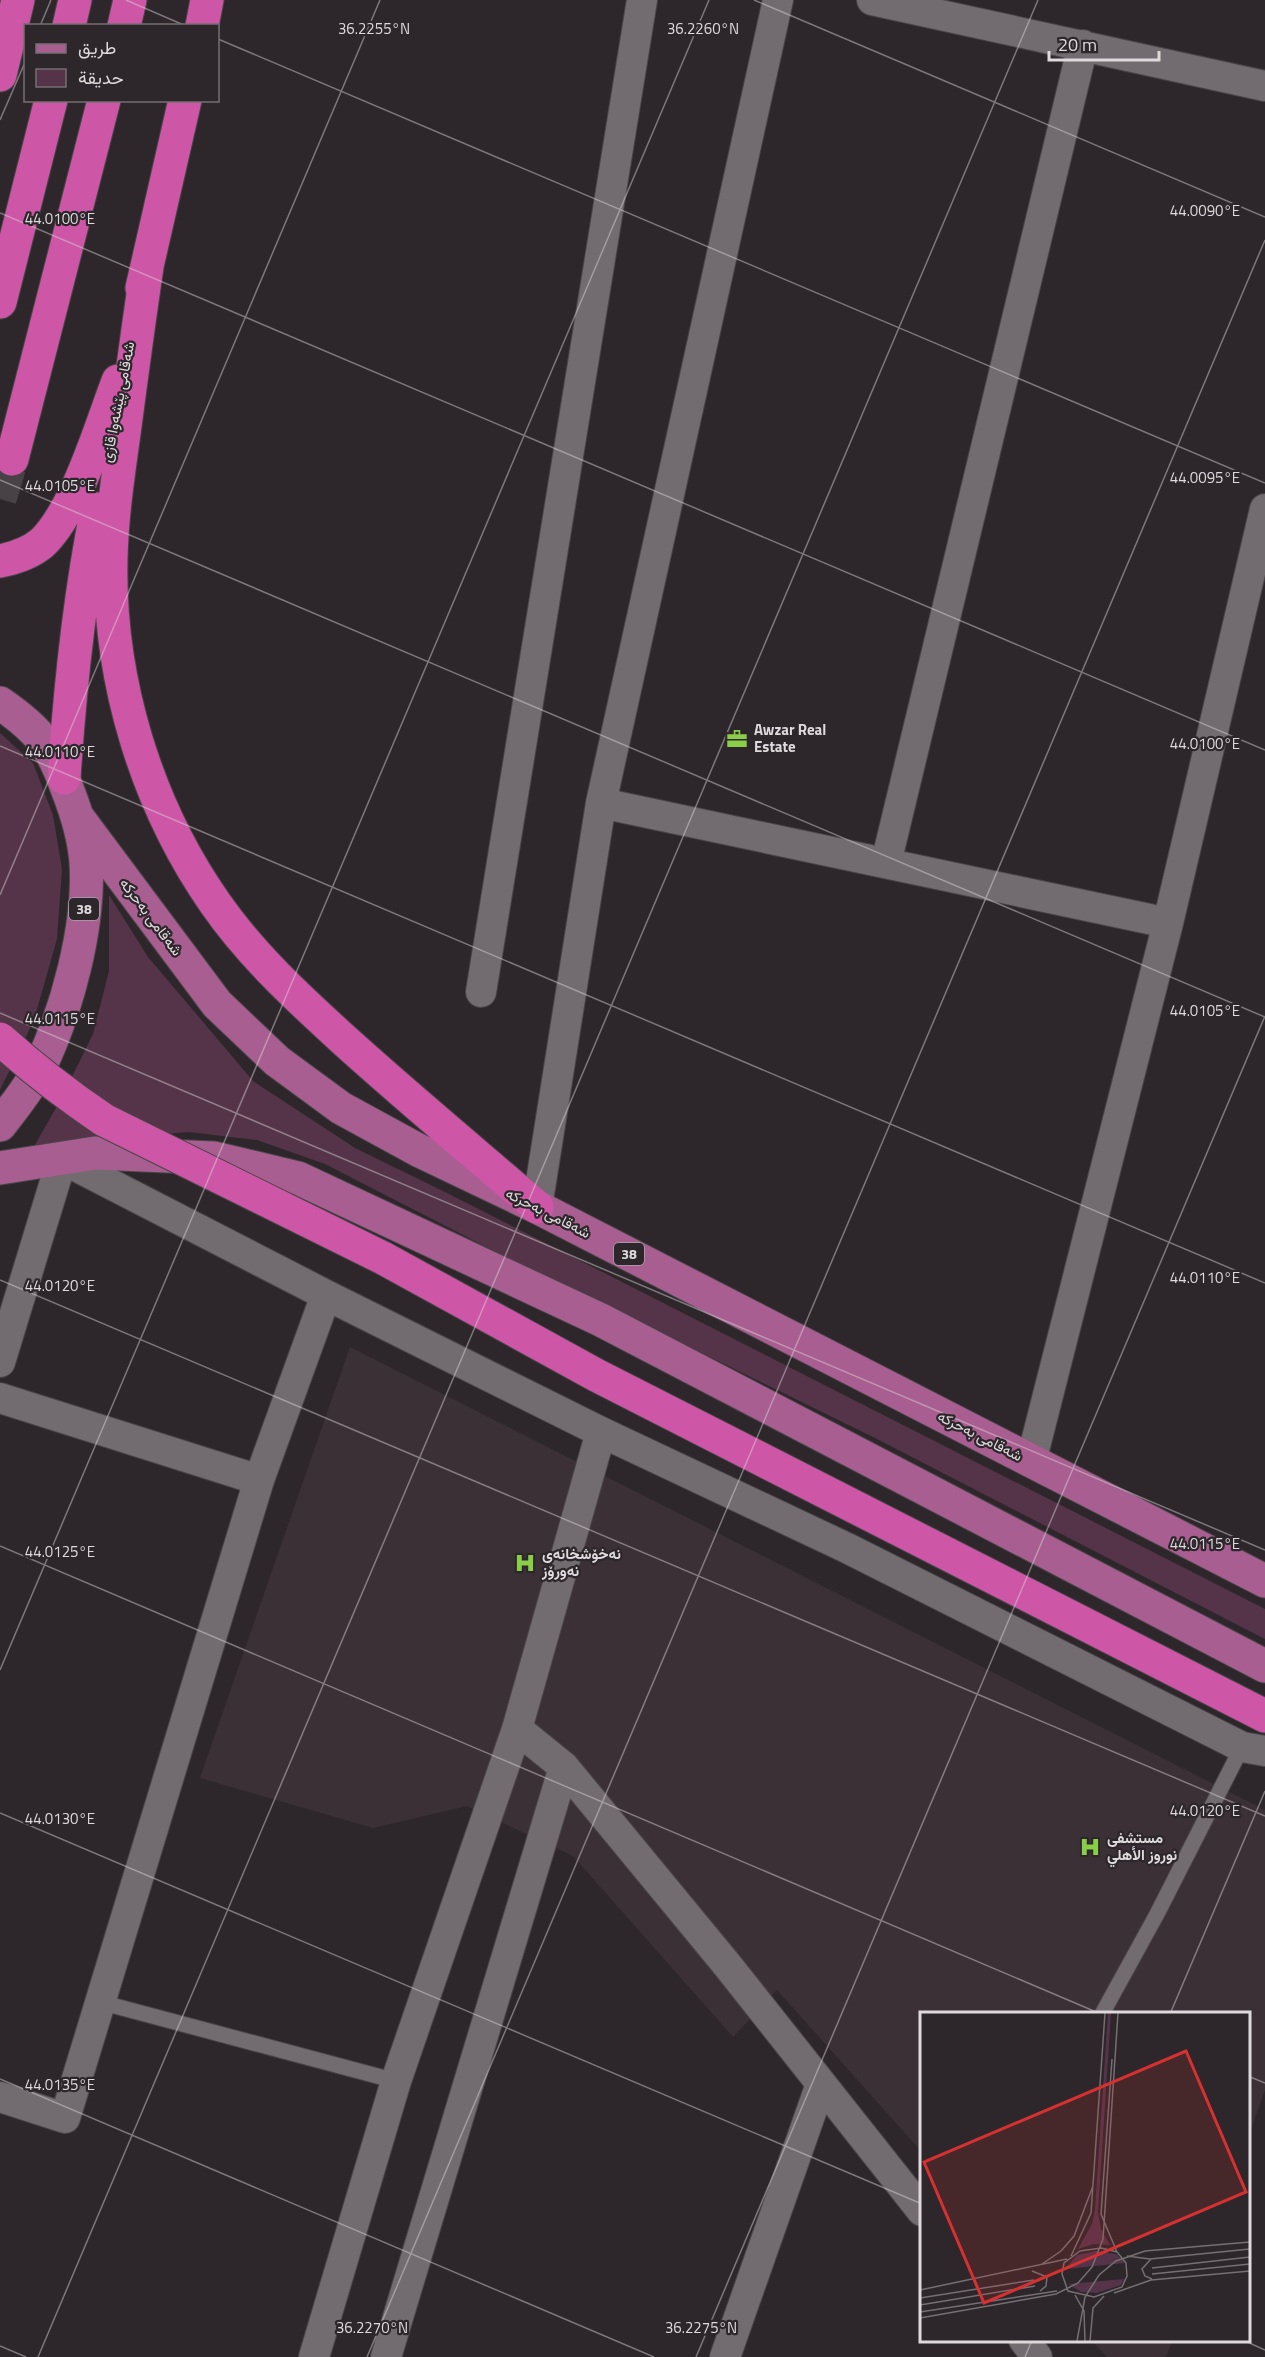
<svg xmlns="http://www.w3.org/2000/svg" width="1265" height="2357" font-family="'Titillium Web',Vazirmatn,sans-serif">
  <rect width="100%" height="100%" fill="#2d272b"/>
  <path fill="#3c3037" d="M350 1347 1265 1810V2090L1249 2135 1248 2014H922L921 2151 777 1990 733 2037 573 1856 467 1806 373 1828 200 1778Z
    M1092 2341H1172L1166 2357H1107Z"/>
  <path fill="#553449" d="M0 733 33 763 53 815 62 869 57 939 34 1020 0 1090Z
    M109 895 148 957 253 1081 355 1148 449 1194 1265 1609V1639L877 1439 502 1255 325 1164 257 1140 189 1132 97 1139 31 1152 61 1099 93 1034 109 971Z"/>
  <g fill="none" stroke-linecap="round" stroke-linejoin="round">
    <path stroke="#484246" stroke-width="33" stroke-dasharray="33 16" stroke-linecap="butt" d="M0 499 12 459"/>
    <g stroke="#494547" stroke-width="17">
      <path id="lane" d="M100 2002 396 2081
        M1102 2014 1157 1914 1242 1747"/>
    </g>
    <g stroke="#494547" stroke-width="32">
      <path id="street" d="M872 0 1265 86
        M601 803 1168 923
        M886 863 1083 45
        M481 992 642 0
        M537 1207 601 803 778 0
        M0 1362 62 1159 326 1295 601 1432 847 1548 1242 1747 1265 1751
        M0 1398 259 1480
        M1031 1462 1168 923 1265 509
        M517 1729 564 1767 728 1966 922 2211
        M0 2097 65 2118 259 1480 326 1295
        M1024 2340 1037 2357
        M314 2357 396 2081 517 1729 601 1432
        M386 2357 564 1767
        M725 2357 821 2084"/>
    </g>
    <g stroke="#494547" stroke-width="35">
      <path id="primary" d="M0 703C16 714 32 726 44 742 55 755 62 775 68 791 77 814 84 837 86 862 90 926 67 1011 39 1069 29 1089 13 1108 0 1125
        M79 819 217 1004 277 1061 341 1108 418 1150 537 1207 1265 1581
        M0 1168 95 1153 214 1158 298 1178 601 1320 1265 1666"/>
    </g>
    <g stroke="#494547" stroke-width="35">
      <path id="highway" d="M69 26 75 0
        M124 26 130 0
        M202 26 207 0
        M0 75 18 0
        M147 267C139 320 132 373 125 426 119 470 112 514 111 558 108 679 146 804 215 903 251 955 298 998 344 1040 407 1097 472 1151 537 1207
        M142 288 185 100
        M0 302 51 100
        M12 459 104 100
        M0 561C15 558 30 553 42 543 76 511 101 426 118 381
        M64 778C70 687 79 598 97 509
        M383 1258 596 1375 1265 1716"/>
    </g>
    <use href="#lane" stroke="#726b6f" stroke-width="15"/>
    <use href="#street" stroke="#726b6f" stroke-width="30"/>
    <use href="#primary" stroke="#a95e91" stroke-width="33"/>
    <use href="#highway" stroke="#ce56a7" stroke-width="33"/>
    <g stroke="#494547" stroke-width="35" stroke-linecap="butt">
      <path id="highway-bridge" d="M0 1039C33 1069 67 1095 104 1120L383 1258"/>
    </g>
    <use href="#highway-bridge" stroke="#ce56a7" stroke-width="33"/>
  </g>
  <path fill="none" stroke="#dedadc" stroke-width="1.5" stroke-opacity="0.45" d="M126 0 186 26M754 0 1265 217M40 26 51 0M218 39 1265 483M0 120 26 60M0 213 1265 750M0 480 1265 1017M0 746 1265 1283M0 895 380 0M0 1013 1265 1550M0 1280 1265 1816M0 1546 1101 2014M0 1670 709 0M0 1813 922 2204M1170 2014 1265 1791M1248 2076 1265 2083M0 2079 654 2357M1243 2340 1265 2350M0 2346 26 2357M38 2357 1038 0M367 2357 1265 240M696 2357 1265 1016M1025 2357 1032 2340"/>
  <defs>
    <g id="office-bare" transform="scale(1.62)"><path d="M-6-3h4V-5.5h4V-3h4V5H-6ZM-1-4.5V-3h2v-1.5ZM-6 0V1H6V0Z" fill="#8ace47" stroke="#2d272b" stroke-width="2.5" paint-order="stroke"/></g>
    <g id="hospital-bare" transform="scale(1.62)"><path d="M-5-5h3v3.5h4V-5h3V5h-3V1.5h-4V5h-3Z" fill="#8ace47" stroke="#2d272b" stroke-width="2.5" paint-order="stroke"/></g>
  </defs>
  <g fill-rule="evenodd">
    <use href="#office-bare" x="737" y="739"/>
    <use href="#hospital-bare" x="525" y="1563"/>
    <use href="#hospital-bare" x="1090" y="1847"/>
  </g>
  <g text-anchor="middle" stroke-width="4.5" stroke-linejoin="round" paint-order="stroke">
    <g fill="#2d272b" stroke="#a9a4a7" stroke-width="1.5">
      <rect x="69" y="898" width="30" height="22" rx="4.5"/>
      <rect x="614" y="1243" width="30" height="22" rx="4.5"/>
    </g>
    <g font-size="14" font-weight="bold" fill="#dedadc">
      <text x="84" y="914">38</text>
      <text x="629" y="1259">38</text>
    </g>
    <g font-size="15" fill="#dedadc" stroke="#2d272b">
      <text transform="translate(118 402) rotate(-79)" y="5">شەقامی پێشەوا قازی</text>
      <text transform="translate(151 917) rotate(53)" y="5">شەقامی بەحرکە</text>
      <text transform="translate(548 1213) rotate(27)" y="5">شەقامی بەحرکە</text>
      <text transform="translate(980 1436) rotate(27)" y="5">شەقامی بەحرکە</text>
    </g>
    <g font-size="15" font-weight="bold" fill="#dedadc" stroke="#2d272b" text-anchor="start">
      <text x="754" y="735">Awzar Real<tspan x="754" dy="17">Estate</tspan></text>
      <text x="542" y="1559">نەخۆشخانەی<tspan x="542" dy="17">نەورۆز</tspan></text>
      <text x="1107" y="1843">مستشفى<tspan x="1107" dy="17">نوروز الأهلي</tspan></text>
    </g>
  </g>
  <g transform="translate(920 2012)">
    <rect width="330" height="330" fill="#2d272b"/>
    <path d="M188 1H191L178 200 181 217 190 233 174 232 158 237 172 212 175 197ZM176 239 196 242 205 251 145 257 157 243ZM204 267 201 273 177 281 161 280 148 272Z" fill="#553449"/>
    <path fill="none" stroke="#746f72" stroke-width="1.5" d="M192 47 181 202 197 240M181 236 197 240 206 251 207 264 202 275 174 285 148 279 142 262 144 251 160 239ZM151 244 171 201 185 1M207 244 230 247 330 237M231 247 222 257 225 264 232 267M122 252 141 239 154 224 173 174M232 256 330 245M112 259 127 265 126 274 120 279M232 262 330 252M0 278 147 247M194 281 231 268 330 259M155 283 164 299 165 329M0 286 114 268M0 293 115 274M0 300 137 279M0 306 136 282 158 271 172 255 183 227 198 1M157 329 165 285 179 263 196 249 225 239 330 230M170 329 173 296 184 284"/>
    <path fill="#d63131" fill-opacity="0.15" stroke="#d63131" stroke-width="3" d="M266 39 326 180 64 291 4 150Z"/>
    <rect width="330" height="330" fill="none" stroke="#dedadc" stroke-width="3"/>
  </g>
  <g font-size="15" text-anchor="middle" fill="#dedadc" stroke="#2d272b" stroke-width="4.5" stroke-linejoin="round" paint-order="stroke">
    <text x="374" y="34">36.2255°N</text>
    <text x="703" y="34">36.2260°N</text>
    <text x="1205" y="216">44.0090°E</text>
    <text x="60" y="224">44.0100°E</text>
    <text x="1205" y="483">44.0095°E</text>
    <text x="60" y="491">44.0105°E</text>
    <text x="1205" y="749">44.0100°E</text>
    <text x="60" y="757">44.0110°E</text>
    <text x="1205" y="1016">44.0105°E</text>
    <text x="60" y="1024">44.0115°E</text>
    <text x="1205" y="1283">44.0110°E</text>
    <text x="60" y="1291">44.0120°E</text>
    <text x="1205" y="1549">44.0115°E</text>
    <text x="60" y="1557">44.0125°E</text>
    <text x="1205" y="1816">44.0120°E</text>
    <text x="60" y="1824">44.0130°E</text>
    <text x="60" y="2090">44.0135°E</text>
    <text x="372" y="2333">36.2270°N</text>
    <text x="701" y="2333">36.2275°N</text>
  </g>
  <rect x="24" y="24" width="195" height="78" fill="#2d272b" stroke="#746f72" stroke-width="1.5"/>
  <rect x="36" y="44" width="30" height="9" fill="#a95e91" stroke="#746f72" stroke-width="1.5"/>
  <text x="78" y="54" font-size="18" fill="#dedadc">طريق</text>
  <rect x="36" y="69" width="30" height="18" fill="#553449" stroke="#746f72" stroke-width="1.5"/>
  <text x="78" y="84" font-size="18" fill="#dedadc">حديقة</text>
  <path d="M1049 51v9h110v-9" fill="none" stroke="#dedadc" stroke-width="3"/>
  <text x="1058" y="51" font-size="18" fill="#dedadc" stroke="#2d272b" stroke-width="4.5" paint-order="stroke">20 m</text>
</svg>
